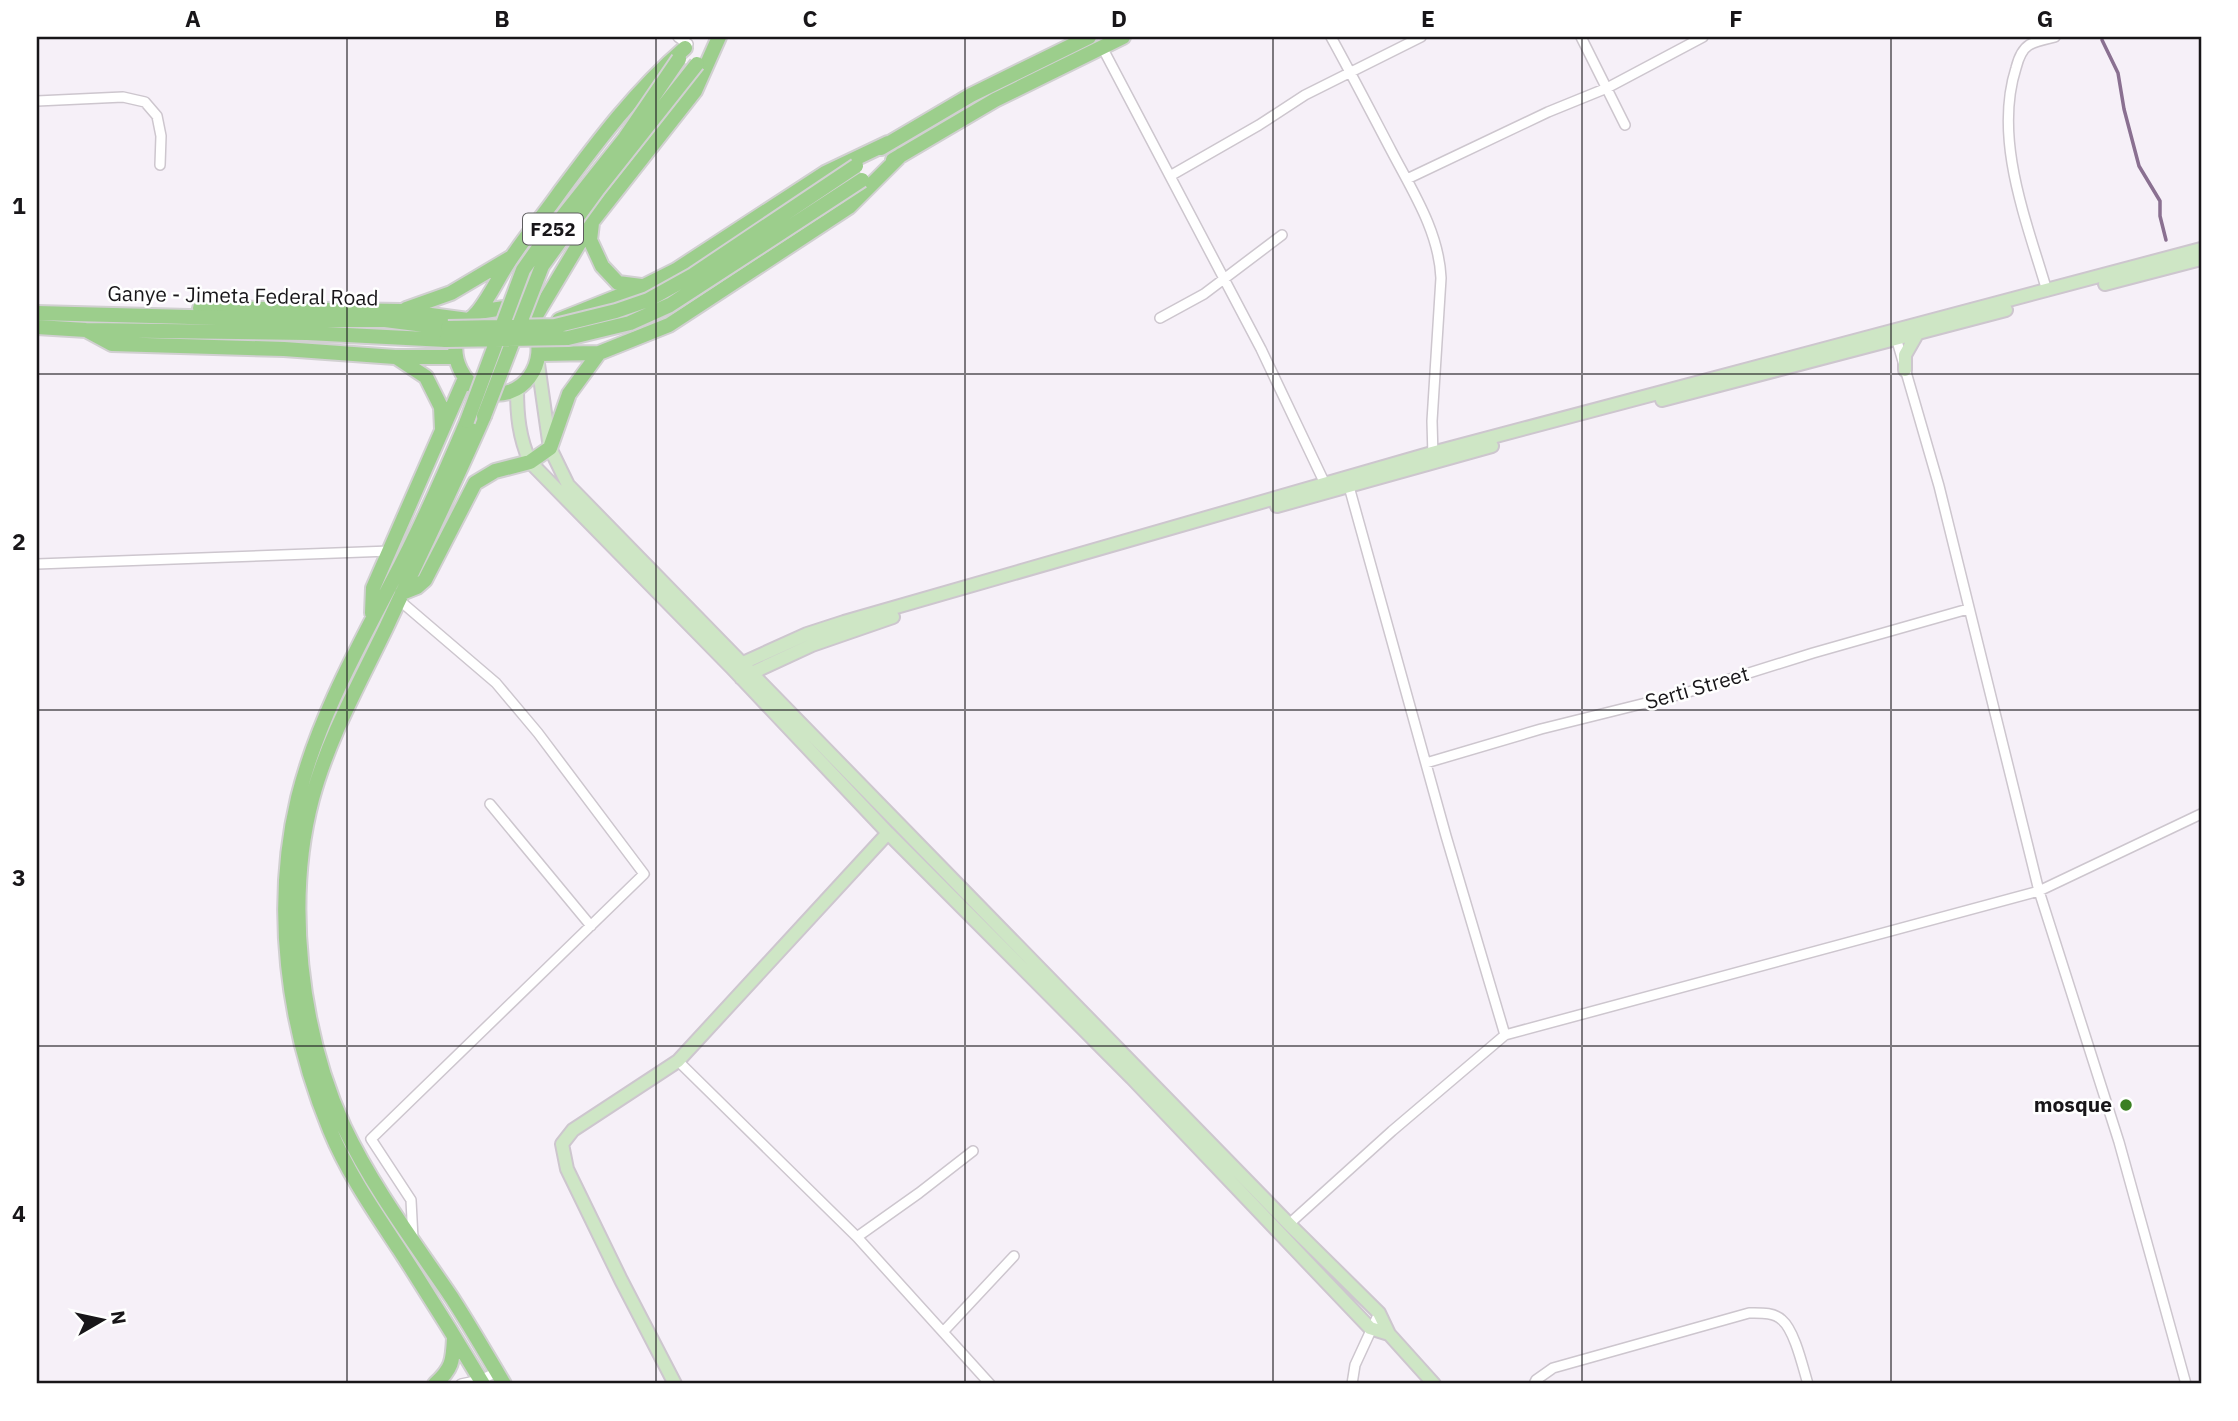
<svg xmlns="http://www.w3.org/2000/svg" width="2238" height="1421" font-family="'IBM Plex Sans',sans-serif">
  <rect width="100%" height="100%" fill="#f6f0f8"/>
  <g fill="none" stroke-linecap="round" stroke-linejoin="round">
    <path stroke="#8a7091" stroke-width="3.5" d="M2102 40 2118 73 2124 109 2139 166 2160 201V216L2166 240"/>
    <g stroke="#cdc6ce" stroke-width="12">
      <path id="street" d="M678 37 688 44
        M1331 37C1352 75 1372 114 1392 152 1413 192 1439 232 1441 278L1432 421 1433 457
        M1581 37 1625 125
        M1102 47 1261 349 1327 488
        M37 101 123 97 145 102 157 116 161 136 160 165
        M1170 176 1259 125 1305 95 1421 37
        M1407 179 1548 112 1607 88 1703 37
        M2047 291C2027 222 1993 140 2016 68 2018 60 2021 50 2029 45 2036 41 2047 39 2055 37
        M1160 318 1204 294 1282 235
        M1895 334 1939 486 2039 891 2119 1142 2186 1384
        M37 564 390 551
        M399 600 496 683 538 733 644 874 371 1139 411 1200 413 1239
        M1426 763 1541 729 1682 694 1813 653 1968 609
        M490 804 591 926
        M1505 1035 2039 891 2201 814
        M678 1061 857 1237 990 1384
        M1289 1224 1392 1131 1505 1035 1446 836 1348 483
        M857 1237 919 1193 973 1151
        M943 1332 1014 1256
        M461 1384 480 1380 497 1372
        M1352 1384 1355 1365 1379 1313
        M1534 1384 1536 1380 1553 1368 1749 1313C1760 1313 1774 1312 1782 1320 1795 1331 1803 1368 1808 1384"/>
    </g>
    <g stroke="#cdc6ce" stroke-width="16">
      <path id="secondary" d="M2105 284 2201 259
        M538 364 550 448 568 485 1289 1224 1379 1313 1389 1334 1434 1384
        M1905 370V355L1917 334
        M517 389C517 415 519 437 530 462L732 668 888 833 1132 1078 1370 1328 1389 1334
        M1662 400 2006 310
        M1277 506 1492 446
        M732 668 807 634 844 622 1432 453 2201 249
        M741 678 812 645 893 617
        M675 1384 621 1280 567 1169 562 1144 573 1130 678 1061 888 833"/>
    </g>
    <g stroke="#d1d0d1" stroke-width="18">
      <path id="primary" d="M881 148 971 95 1089 37
        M893 160 995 100 1123 37
        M592 223 590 240 602 266 618 283 641 286
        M200 308 401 311 468 320
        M406 309 451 293 510 258
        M478 312 504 308 519 314
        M37 313 307 320H385L448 328
        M559 320 644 286 676 270 825 173 888 143
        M531 324 592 222 695 91 719 37
        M37 327 86 330 307 333 446 340
        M533 328C551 361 522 405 483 391 463 384 451 358 457 338 461 324 472 320 479 310 491 295 499 276 510 260 525 237 544 215 560 192 598 141 636 90 685 48
        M88 331 112 344 284 349 395 357H456
        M540 354 599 353 669 325 849 207 901 155
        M396 357 426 377 441 407 442 429
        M484 416C453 487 419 557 386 628 359 684 328 739 312 799 285 901 300 1031 344 1127 373 1188 414 1242 452 1298 470 1326 487 1355 504 1384
        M467 421C444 475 421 528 393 580 357 649 317 721 298 798 272 907 287 1026 330 1130 347 1172 374 1211 399 1249 428 1294 456 1339 483 1384
        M402 593 417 587 425 580 475 483 495 471 530 462 550 448 569 394 599 353
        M372 613 373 588 465 378
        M435 1384C452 1369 453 1361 454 1338"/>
    </g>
    <use href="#street" stroke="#fff" stroke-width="9"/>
    <use href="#secondary" stroke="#cee6c5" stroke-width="12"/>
    <use href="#primary" stroke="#9cce8c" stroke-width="14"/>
    <g stroke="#d1d0d1" stroke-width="18" stroke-linecap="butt">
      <path id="primary-bridge" d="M448 328 555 326 616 311 648 300 693 275 856 166
        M446 340 568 338 630 323 670 305 862 180
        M484 416 542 266 598 189 697 64
        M467 421 523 270 547 236 625 138 679 59"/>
    </g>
    <use href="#primary-bridge" stroke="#9cce8c" stroke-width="14"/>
  </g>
  <path fill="none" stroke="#181619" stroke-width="2" stroke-opacity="0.55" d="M347 37V1384M656 37V1384M965 37V1384M1273 37V1384M1582 37V1384M1891 37V1384M37 374H2201M37 710H2201M37 1046H2201"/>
  <circle fill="#3a7f22" stroke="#fff" stroke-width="2.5" cx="2126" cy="1105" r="7"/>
  <g text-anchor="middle" stroke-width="5" stroke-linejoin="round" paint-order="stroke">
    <rect fill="#fff" stroke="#5d5c5e" stroke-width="2" x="523" y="213.5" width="60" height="31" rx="5"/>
    <g font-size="19" font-weight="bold" fill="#181619">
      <text x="553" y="236">F252</text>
    </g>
    <g font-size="21" fill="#181619" stroke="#fff">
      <text transform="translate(243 296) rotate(1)" y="7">Ganye - Jimeta Federal Road</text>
      <text transform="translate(1697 688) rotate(-16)" y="7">Serti Street</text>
    </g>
    <g font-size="21" font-weight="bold" fill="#181619" stroke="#fff" text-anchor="end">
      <text x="2112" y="1112">mosque</text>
    </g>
  </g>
  <rect width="2238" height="1421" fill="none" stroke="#ffffff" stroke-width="77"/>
  <g transform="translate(102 1320) rotate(81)" stroke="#ffffff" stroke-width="5" paint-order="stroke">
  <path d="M0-5L12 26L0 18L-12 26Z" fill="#181619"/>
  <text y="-10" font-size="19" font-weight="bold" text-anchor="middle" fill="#181619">N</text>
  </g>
  <rect x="38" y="38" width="2162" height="1344" fill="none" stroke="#181619" stroke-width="2.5"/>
  <g font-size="23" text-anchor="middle" font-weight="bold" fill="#181619">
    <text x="193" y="27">A</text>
    <text x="502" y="27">B</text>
    <text x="810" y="27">C</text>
    <text x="1119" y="27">D</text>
    <text x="1428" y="27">E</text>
    <text x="1736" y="27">F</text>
    <text x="2045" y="27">G</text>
    <text x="19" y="214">1</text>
    <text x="19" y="550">2</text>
    <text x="19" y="886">3</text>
    <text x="19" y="1222">4</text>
  </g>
</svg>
